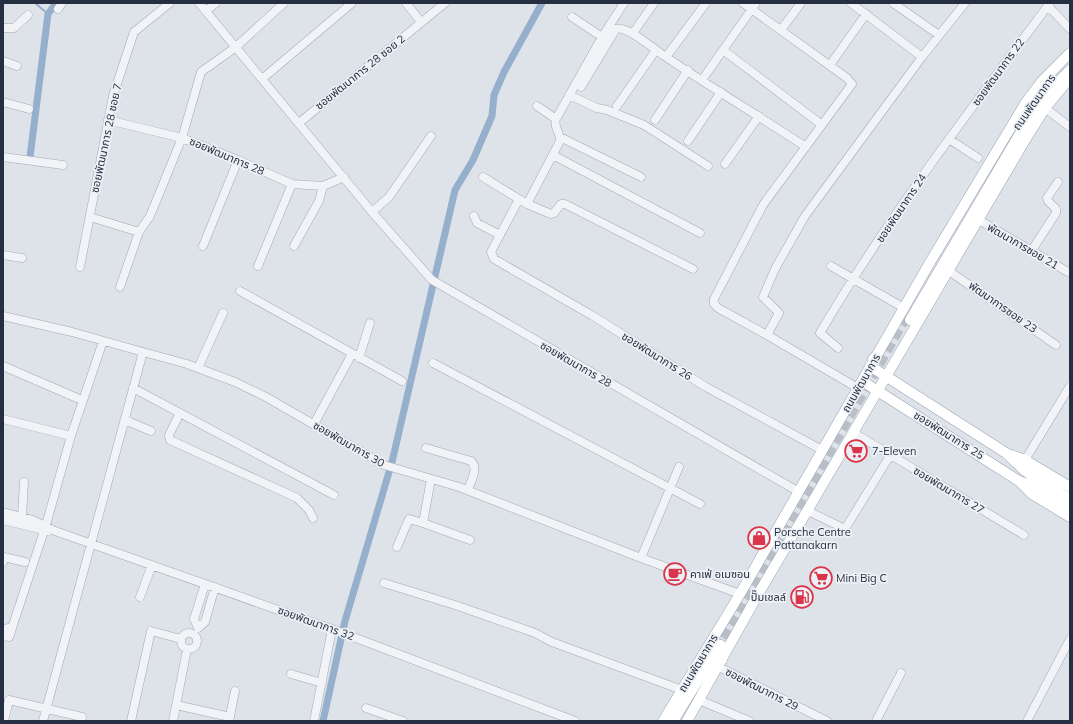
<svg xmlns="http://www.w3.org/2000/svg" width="1073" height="724" font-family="Mulish,'Noto Sans Thai',sans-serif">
  <rect width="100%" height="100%" fill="#dee2e9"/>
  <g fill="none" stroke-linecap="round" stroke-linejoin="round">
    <path stroke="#95afcd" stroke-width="2" d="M35 3 48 14"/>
    <path stroke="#95afcd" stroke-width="7" d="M30 157 48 14 56 3
      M323 721 345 621 392 462 455 190 473 160 492 116 494 95 504 72 542 3"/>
    <path stroke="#b9bec7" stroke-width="10" stroke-dasharray="10 5" stroke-linecap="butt" d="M716 651 906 317"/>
    <g stroke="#a3a9b3" stroke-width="9">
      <path id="minor" d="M199 3 372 212 432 280 799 492
        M406 3 421 22
        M743 3 847 78 852 84 763 205 714 299V304L718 308 767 335
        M851 3 922 57
        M893 3 939 35
        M1048 6 1070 29
        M58 9 62 3
        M206 11 216 3
        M572 17 602 37
        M3 28H14L28 15
        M781 30 801 3
        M633 33 654 3
        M723 50 822 125
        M666 57 706 3
        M3 61 17 66
        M830 65 866 14
        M262 79 352 3
        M702 80 756 3
        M581 87 616 29C626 25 654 49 663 55 710 87 759 116 806 147
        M569 95 597 108 607 110 644 125 708 166
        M3 102 29 109
        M537 106 556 119
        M617 106 656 50
        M1045 108 1070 127
        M108 120 182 138 238 160 292 184 323 186 344 177
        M655 120 688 70
        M299 123 445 3
        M560 137 641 177
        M949 139 978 158
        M688 141 721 92
        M553 155 700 233
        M3 157 63 165
        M725 164 759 116
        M483 177 527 204 551 214 554 213 561 204H565L693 269
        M519 199 491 252 494 259 593 316 706 387 822 450
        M527 204 560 141C561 133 553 128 556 119L602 37 624 3
        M372 212 389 197 431 136
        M474 216 477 223 500 235
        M90 217 139 232
        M979 220 1068 272
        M203 246 238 160
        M294 246 319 201 323 186
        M1032 250 1056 213V209L1048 201 1047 198 1058 182
        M3 255 22 258
        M258 266 292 184
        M831 266 904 308
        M80 267 113 96 134 32 170 3
        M949 271 1056 345
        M120 287 139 232 150 216 182 138 201 72 236 47 284 3
        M240 291 402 381
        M3 316 72 332 143 352 187 364 235 382 266 397 384 465 459 487 641 558 740 594
        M838 348 820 333C888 217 970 110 1050 3
        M359 358 370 323
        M433 363 700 504
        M3 366 77 398
        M198 368 223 313
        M856 387 767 335 779 313 763 297 775 269 805 216 922 57 965 3
        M133 388 334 495
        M180 413 169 435 170 440 297 498 309 510 313 518
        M3 419 71 436
        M125 420 151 431
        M314 424 352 354
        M854 433 1024 535
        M426 448 471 461C479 468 471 481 468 490
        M1025 460 1070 386
        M808 511 845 529 891 454
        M3 512 33 520 55 531 332 629 575 721
        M22 517 24 482
        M3 520 48 531
        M423 523 470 540
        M397 547 409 519 423 523 431 479
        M641 558 679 467
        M3 562 4 557 25 562
        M384 583 458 606 535 633 552 642 682 690
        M205 584 194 619 198 628 205 622 215 587
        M140 597 152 565
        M3 629 9 628 11 632 9 637 3 636
        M11 631 46 525 71 436 103 341
        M181 641a8 8 0 1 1 16 0a8 8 0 1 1-16 0Z
        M719 667 827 721
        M291 674 322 683
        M699 700 749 721
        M176 705 230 717
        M366 708 403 721
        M4 721 9 700 82 717 81 721
        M43 721 143 352
        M131 721 151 631 181 639
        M173 721 187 649
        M229 721 235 691
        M314 721 332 629
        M876 721 901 673
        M1027 721 1070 639"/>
    </g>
    <g stroke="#9ca6b6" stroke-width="11">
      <path id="major" d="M910 320 1029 118 1052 88 1070 70
        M873 359 877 355 929 264 1026 102 1042 81 1070 53
        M870 366 1006 453 1025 471 1070 499
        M862 381 1019 481 1034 486 1070 508
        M1011 455 1025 460 1070 487
        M1021 483 1032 494 1070 517
        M709 647 714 643 721 645 723 649 722 660
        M663 721 740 594 877 355
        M673 721 715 653
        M687 721 760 591 1025 140 1045 108 1070 78"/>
    </g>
    <use href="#minor" stroke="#f1f3f7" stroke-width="8"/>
    <use href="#major" stroke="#fff" stroke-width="10"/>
  </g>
  <defs>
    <g id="supermarket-ring" transform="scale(1.15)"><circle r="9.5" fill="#edf1f6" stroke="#db354b" stroke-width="1.5"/><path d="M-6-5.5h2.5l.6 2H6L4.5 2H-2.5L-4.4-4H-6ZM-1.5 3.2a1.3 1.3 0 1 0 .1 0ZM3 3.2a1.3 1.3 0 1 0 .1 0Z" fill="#db354b"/></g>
    <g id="shop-ring" transform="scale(1.15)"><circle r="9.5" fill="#edf1f6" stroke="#db354b" stroke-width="1.5"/><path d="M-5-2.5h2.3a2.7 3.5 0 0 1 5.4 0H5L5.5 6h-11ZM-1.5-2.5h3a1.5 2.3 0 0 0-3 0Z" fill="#db354b"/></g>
    <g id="cafe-ring" transform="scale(1.15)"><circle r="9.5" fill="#edf1f6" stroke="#db354b" stroke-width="1.5"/><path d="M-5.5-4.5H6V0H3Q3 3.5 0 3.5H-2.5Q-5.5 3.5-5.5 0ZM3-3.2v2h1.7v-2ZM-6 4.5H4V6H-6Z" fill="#db354b"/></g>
    <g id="fuel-ring" transform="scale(1.15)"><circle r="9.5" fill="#edf1f6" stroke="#db354b" stroke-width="1.5"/><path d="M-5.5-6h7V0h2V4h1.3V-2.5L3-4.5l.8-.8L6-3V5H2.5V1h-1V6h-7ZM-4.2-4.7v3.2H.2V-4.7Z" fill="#db354b"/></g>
  </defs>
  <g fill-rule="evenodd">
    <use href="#supermarket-ring" x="856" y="451"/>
    <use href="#shop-ring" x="759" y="538"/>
    <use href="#cafe-ring" x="675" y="574"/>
    <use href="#supermarket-ring" x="821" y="578"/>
    <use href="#fuel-ring" x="802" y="597"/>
  </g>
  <g text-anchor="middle" stroke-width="3.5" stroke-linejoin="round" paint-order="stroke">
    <g font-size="11" fill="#252f41" stroke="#edf1f6">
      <text transform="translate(360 72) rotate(-39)" y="4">ซอยพัฒนาการ 28 ซอย 2</text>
      <text transform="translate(998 72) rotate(-54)" y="4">ซอยพัฒนาการ 22</text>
      <text transform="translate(1034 102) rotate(-55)" y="4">ถนนพัฒนาการ</text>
      <text transform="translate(106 138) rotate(-78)" y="4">ซอยพัฒนาการ 28 ซอย 7</text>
      <text transform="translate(227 156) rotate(23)" y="4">ซอยพัฒนาการ 28</text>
      <text transform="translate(901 208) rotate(-56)" y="4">ซอยพัฒนาการ 24</text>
      <text transform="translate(1023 246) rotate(30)" y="4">พัฒนาการซอย 21</text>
      <text transform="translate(1003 307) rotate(35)" y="4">พัฒนาการซอย 23</text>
      <text transform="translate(657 356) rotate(32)" y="4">ซอยพัฒนาการ 26</text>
      <text transform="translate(576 364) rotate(30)" y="4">ซอยพัฒนาการ 28</text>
      <text transform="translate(861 383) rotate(-60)" y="4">ถนนพัฒนาการ</text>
      <text transform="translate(949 435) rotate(32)" y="4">ซอยพัฒนาการ 25</text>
      <text transform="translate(349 444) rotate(30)" y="4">ซอยพัฒนาการ 30</text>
      <text transform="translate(949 490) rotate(31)" y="4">ซอยพัฒนาการ 27</text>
      <text transform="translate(316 623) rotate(20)" y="4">ซอยพัฒนาการ 32</text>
      <text transform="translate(698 663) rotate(-59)" y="4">ถนนพัฒนาการ</text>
      <text transform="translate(762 689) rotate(27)" y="4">ซอยพัฒนาการ 29</text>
    </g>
    <g font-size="11" fill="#252f41" stroke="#edf1f6" text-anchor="start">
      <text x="872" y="455">7-Eleven</text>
      <text x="774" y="536">Porsche Centre<tspan x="774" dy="13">Pattanakarn</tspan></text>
      <text x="690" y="578">คาเฟ่ อเมซอน</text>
      <text x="836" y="582">Mini Big C</text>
      <text x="786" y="601" text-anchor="end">ปั๊มเชลล์</text>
    </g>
  </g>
  <rect width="1073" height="724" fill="none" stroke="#252f41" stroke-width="8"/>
</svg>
